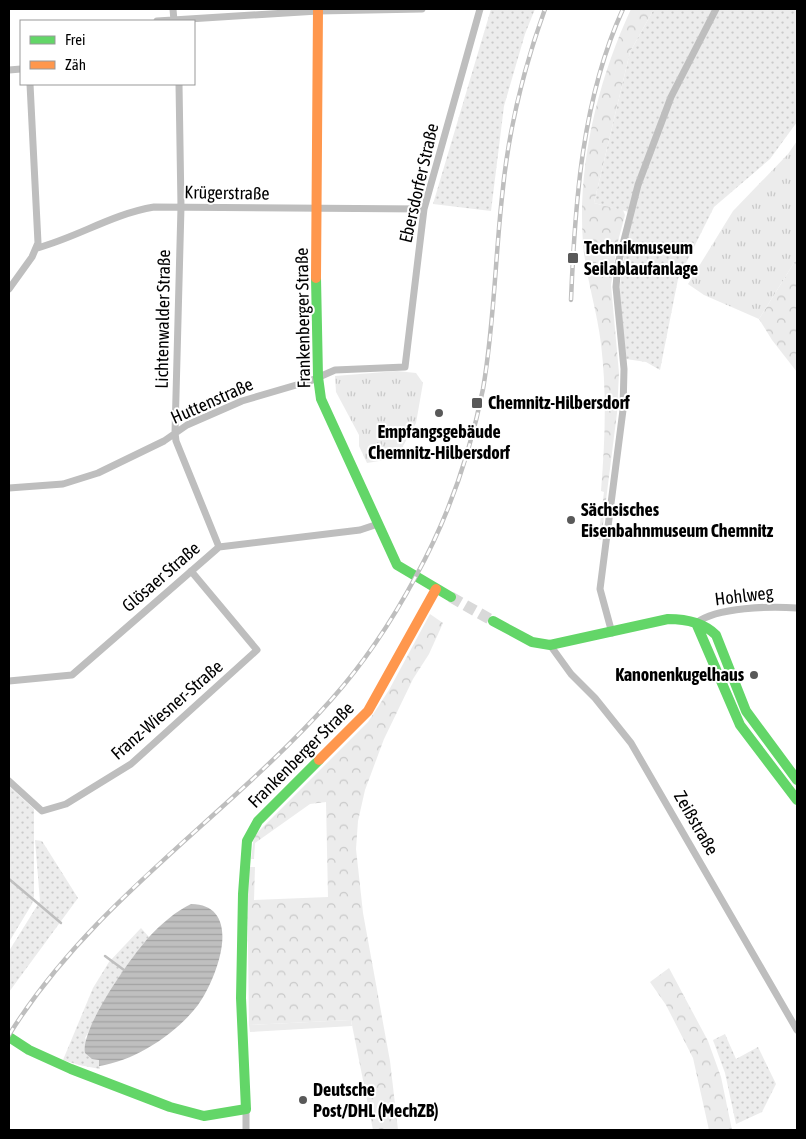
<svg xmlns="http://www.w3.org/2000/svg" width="806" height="1139" font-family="'Asap Condensed',sans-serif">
  <defs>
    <pattern id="forest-crowns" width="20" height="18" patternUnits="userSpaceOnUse" patternTransform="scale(1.25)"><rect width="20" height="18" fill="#ececec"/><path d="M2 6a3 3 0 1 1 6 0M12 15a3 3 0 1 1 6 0" fill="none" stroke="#c9c9c9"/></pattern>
    <pattern id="park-tufts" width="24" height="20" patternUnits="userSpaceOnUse" patternTransform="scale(1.25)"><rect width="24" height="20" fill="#ececec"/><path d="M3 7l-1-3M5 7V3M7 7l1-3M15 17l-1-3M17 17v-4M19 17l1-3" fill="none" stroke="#c9c9c9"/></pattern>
    <pattern id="garden-dots" width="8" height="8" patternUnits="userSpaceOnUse" patternTransform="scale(1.25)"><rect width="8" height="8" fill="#ececec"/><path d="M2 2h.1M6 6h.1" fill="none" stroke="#c9c9c9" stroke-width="1.8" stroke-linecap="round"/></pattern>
    <pattern id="water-rules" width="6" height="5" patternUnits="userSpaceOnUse" patternTransform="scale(1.25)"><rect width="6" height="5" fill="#bfbfbf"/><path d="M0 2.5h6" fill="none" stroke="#a2a2a2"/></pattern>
  </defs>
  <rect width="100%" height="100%" fill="#fff"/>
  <path fill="#ececec" d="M351 1020 352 1026 250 1032 249 1025Z"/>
  <path fill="url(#forest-crowns)" d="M631 9H654L630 52 594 203 623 210 625 215 617 245 611 285 619 373 617 413 601 540 598 539 604 492 601 491C605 442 607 394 601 344 597 310 586 278 583 244 577 165 598 80 631 9Z
    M797 258V372L772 340 759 319Z
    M430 614 443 623 429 654 413 679 384 739 365 790 358 821 356 849 363 913 390 1061 398 1130H373L351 1020 249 1025 247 872 250 867H255L254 900 328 897 326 802 310 804 255 843 254 859H251L254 836 368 722 389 690Z
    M669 968 708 1041 721 1077 732 1130H709L693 1058 666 1005 650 982Z"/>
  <path fill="url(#park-tufts)" d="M797 141V258L759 319 704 295 688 284 733 211 788 154Z
    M397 371 416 373 423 383 416 423 403 446V457L367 463 359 446V435L336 392 335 376Z"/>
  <path fill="url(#garden-dots)" d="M491 9H535L525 34 504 106 491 211 433 204Z
    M654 9H797V122L770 159 714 207 678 279 660 370 646 362 626 359 619 292 624 256 633 213 594 203 630 52Z
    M9 786 34 809V896L32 904 9 942Z
    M35 840 42 841 78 898 9 992V951L40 901Z
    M141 928 149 937 124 970 85 1038 99 1060 100 1069 79 1065 63 1060 93 988 109 962Z
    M725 1034 736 1059 758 1047 776 1084 762 1112 736 1124 725 1073 713 1040Z"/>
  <path fill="url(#water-rules)" d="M191 904C245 905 217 979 198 1005 176 1034 135 1061 99 1066V1060L92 1059 85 1053C80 1029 131 957 149 937 160 925 176 911 191 904Z"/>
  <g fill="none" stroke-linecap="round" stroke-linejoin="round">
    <path stroke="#bfbfbf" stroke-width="2.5" d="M9 879 61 923
      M105 956 124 970"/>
    <path stroke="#d9d9d9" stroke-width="11" stroke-dasharray="11 5.5" stroke-linecap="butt" d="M451 597 493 621"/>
    <path stroke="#bebebe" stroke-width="7" d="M173 9 174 21
      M157 21 318 11 422 9
      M9 70 21 69
      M179 84 181 207 175 433 176 441 219 547
      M37 248C78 237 112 214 154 207L424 209
      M9 289 32 257 38 243 30 84
      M9 488 63 484 98 473 164 441 187 425 242 401 310 381 335 370 405 367 424 209 480 9
      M696 623C717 607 771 606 797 608
      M612 633 600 589 623 410 624 369 616 287 618 264 638 185 671 97 716 9
      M550 645 571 674 595 698 631 743 797 1030
      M9 681 72 675 219 547 360 530 378 524
      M9 781 42 811 66 804 131 764 257 650 191 571
      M246 1109V1130"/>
    <path stroke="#63d668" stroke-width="10" d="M316 278 318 377 321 399 397 565 451 597
      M493 621 532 642 550 645 668 619C686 619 703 622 716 635L746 711 797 780
      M696 623 740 725 797 800
      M9 1037 29 1050 71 1069 170 1107 204 1116 246 1109 241 998 243 894 247 841 258 821 319 760"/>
    <path stroke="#ff974d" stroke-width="10" d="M316 278 318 9
      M319 760 368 711 436 589"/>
    <g stroke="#bebebe" stroke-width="4.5">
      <path id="rail" d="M571 300C575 202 582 99 623 9
        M9 1035C92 901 227 817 331 700 364 663 392 621 416 576 448 518 470 454 483 389 494 326 495 261 502 197 508 132 523 70 545 9"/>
    </g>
    <use href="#rail" stroke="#fff" stroke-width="2.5" stroke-dasharray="8" stroke-linecap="butt"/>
  </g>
  <g fill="#595959" stroke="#fff" stroke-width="2">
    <rect x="567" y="252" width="12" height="12" rx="2.5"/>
    <rect x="471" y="397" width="12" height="12" rx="2.5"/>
    <circle cx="439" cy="413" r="5"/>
    <circle cx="571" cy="520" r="5"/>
    <circle cx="754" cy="675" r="5"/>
    <circle cx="303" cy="1100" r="5"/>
  </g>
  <g text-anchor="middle" stroke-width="4" stroke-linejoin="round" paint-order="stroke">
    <g font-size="18" fill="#000" stroke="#fff">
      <text transform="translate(419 183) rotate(-77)" y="6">Ebersdorfer Straße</text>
      <text transform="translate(227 193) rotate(1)" y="6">Krügerstraße</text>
      <text transform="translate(303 318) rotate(-91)" y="6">Frankenberger Straße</text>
      <text transform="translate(163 319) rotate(-89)" y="6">Lichtenwalder Straße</text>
      <text transform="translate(212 401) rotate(-24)" y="6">Huttenstraße</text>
      <text transform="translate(161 577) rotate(-41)" y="6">Glösaer Straße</text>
      <text transform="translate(744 596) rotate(-7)" y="6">Hohlweg</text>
      <text transform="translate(167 710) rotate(-41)" y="6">Franz-Wiesner-Straße</text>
      <text transform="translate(301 755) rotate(-45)" y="6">Frankenberger Straße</text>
      <text transform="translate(696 823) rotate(60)" y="6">Zeißstraße</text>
    </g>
    <g font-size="18" font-weight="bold" fill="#000" stroke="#fff" text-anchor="start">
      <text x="584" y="254">Technikmuseum<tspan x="584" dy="21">Seilablaufanlage</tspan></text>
      <text x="488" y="409">Chemnitz-Hilbersdorf</text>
      <text x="439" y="438" text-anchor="middle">Empfangsgebäude<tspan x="439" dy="21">Chemnitz-Hilbersdorf</tspan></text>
      <text x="581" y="516">Sächsisches<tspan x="581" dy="21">Eisenbahnmuseum Chemnitz</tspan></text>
      <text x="744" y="681" text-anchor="end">Kanonenkugelhaus</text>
      <text x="313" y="1096">Deutsche<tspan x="313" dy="21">Post/DHL (MechZB)</tspan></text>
    </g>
  </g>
  <rect width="806" height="1139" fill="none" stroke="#000000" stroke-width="20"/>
  <rect x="20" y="20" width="175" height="65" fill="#ffffff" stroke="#999999"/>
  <rect x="30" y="36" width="25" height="8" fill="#63d668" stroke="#999999"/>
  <text x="65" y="45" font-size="15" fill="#000000">Frei</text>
  <rect x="30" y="61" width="25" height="8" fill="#ff974d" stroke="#999999"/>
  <text x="65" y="70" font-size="15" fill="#000000">Zäh</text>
</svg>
